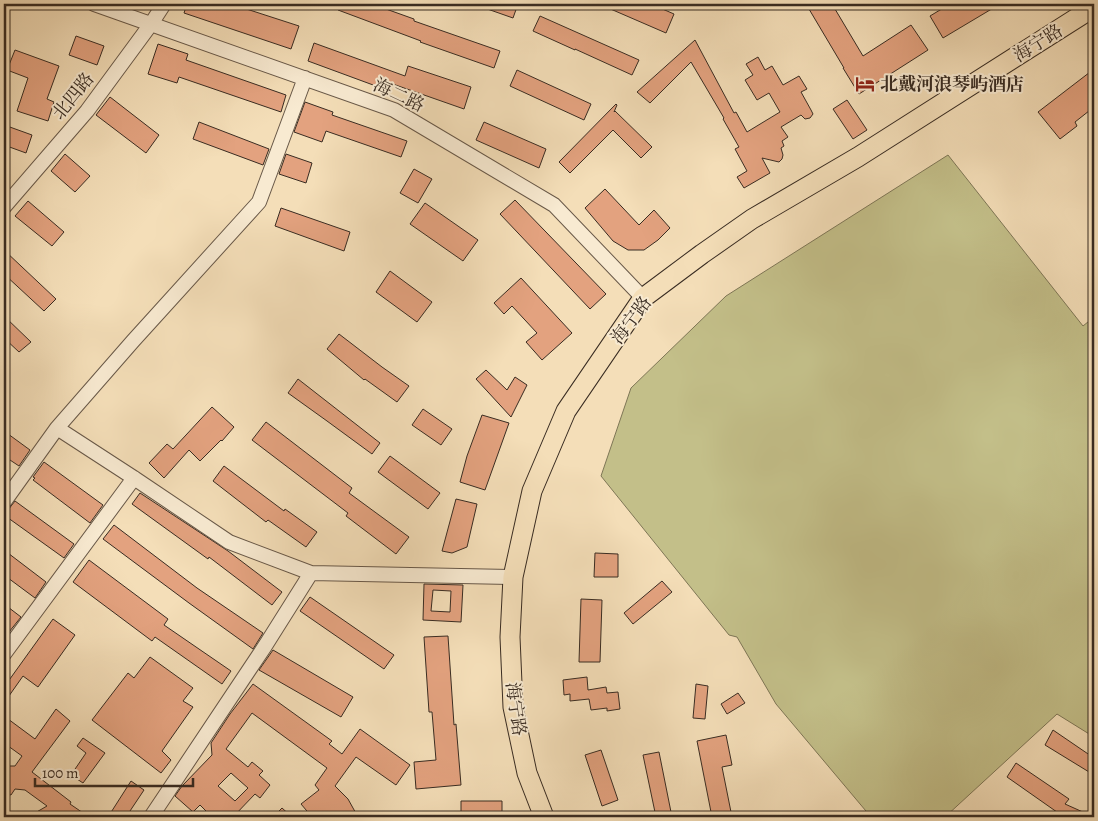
<svg xmlns="http://www.w3.org/2000/svg" width="1098" height="821" font-family="Alegreya,'Noto Serif SC',serif">
  <rect width="100%" height="100%" fill="#f4deb8"/>
  <filter id="stains"><feTurbulence type="fractalNoise" baseFrequency=".004" numOctaves="4"/><feColorMatrix values="0 0 0 0 .2 0 0 0 0 .09 0 0 0 0 .02 0 0 0 .5 -.17"/></filter>
  <radialGradient id="worn" r=".72"><stop offset=".6" stop-color="#630" stop-opacity="0"/><stop offset="1" stop-color="#630" stop-opacity=".3"/></radialGradient>
  <path fill="#c3bf89" stroke="#7e7656" d="M948 155 1083 326 1094 317V737L1057 714 945 817H871L776 704 737 637 729 635 601 476 631 388 726 296Z"/>
  <path fill="#e3a27f" stroke="#392c22" fill-rule="evenodd" d="M187 4H231L299 26 291 49 184 13Z
    M340 4H372L414 19V21L500 51 494 68 420 42 421 41 338 10Z
    M476 4H518L513 18 476 5Z
    M599 4H651L674 14 666 33Z
    M806 4H832L863 56 911 25 928 50 859 94 843 68H844Z
    M950 4H1000L943 38 930 16Z
    M540 16 639 60 632 75 575 49V50L533 31Z
    M76 36 104 46 97 65 69 55Z
    M695 40 734 113 736 112 747 132 780 112 769 93 757 100 745 80 753 75 746 64 758 57 765 70 772 66 783 85 799 76 807 89 801 92 811 110 813 114 810 118 805 119 801 115 781 127 788 137 782 141 784 146 781 148 783 155 782 159 779 162 762 158 770 173 744 188 737 177 747 171 735 149 739 147 723 119 724 118 691 62 650 103 637 92Z
    M314 43 405 76 408 66 471 87 464 109 387 82 384 89 308 61Z
    M158 44 188 54 186 60 286 95 281 112 179 77 177 83 148 74Z
    M15 50 59 66 47 99 54 102 48 121 17 111 28 78 7 70Z
    M1094 69V107L1075 122 1077 126 1060 139 1038 112Z
    M517 70 591 104 584 120 510 86Z
    M110 97 159 135 146 153 96 115Z
    M847 100 867 130 853 139 833 109Z
    M305 102 333 112 332 115 407 141 401 157 326 131 322 142 294 132Z
    M616 104 617 105 614 112 615 111 652 147 641 158 613 130 570 173 559 162Z
    M199 122 269 149 263 165 193 139Z
    M484 122 546 149 539 168 476 140Z
    M7 126 32 135 26 153 4 145V136Z
    M65 154 90 176 75 192 51 171Z
    M286 154 312 163 306 183 279 174Z
    M414 169 432 179 418 203 400 193Z
    M605 189 639 225 654 210 670 228 658 240 644 250H628L613 241 585 208Z
    M515 200 606 294 590 309 500 214Z
    M28 201 64 232 52 246 15 216Z
    M425 203 478 240 463 261 410 224Z
    M281 208 350 232 344 251 275 226Z
    M4 250 56 299 44 311 4 274Z
    M390 271 432 302 417 322 376 292Z
    M521 278 572 333 542 360 526 342 537 333 512 306 504 314 494 303Z
    M4 316 31 342 19 352 4 338Z
    M339 334 382 367 409 386 397 402 365 379 364 380 327 349Z
    M486 370 507 390 515 377 527 385 511 417 476 379Z
    M298 379 380 443 372 454 327 421 288 393Z
    M212 407 234 427 222 441 221 440 200 461 189 450 164 478 149 463 167 444 173 449Z
    M423 409 452 429 441 445 412 425Z
    M482 415 509 423 485 490 460 482 467 456Z
    M266 422 352 488 349 493 409 537 396 554 346 516 348 513 252 440Z
    M4 431 30 450 19 466 4 456Z
    M390 456 440 493 428 509 378 472Z
    M44 462 103 505 90 523 33 480 35 478 33 477Z
    M224 466 284 511 285 509 317 532 306 547 268 520 266 522 213 481Z
    M140 493 228 551 282 592 272 605 209 557 208 559 132 504Z
    M456 499 477 504 467 547 452 553 442 551Z
    M15 501 74 544 64 558 4 515V511L8 510Z
    M114 525 197 588 263 633 253 649 189 603 103 539Z
    M4 550 46 582 35 598 4 575Z
    M595 553 618 554V577H594Z
    M89 560 168 619 164 625 231 671 222 684 155 637 152 641 73 582Z
    M662 581 672 592 633 624 624 613Z
    M424 584 463 585 461 622 423 620ZM433 590 451 591 450 612 431 611Z
    M310 597 394 655 384 669 300 611Z
    M581 599 602 600 600 662H579Z
    M4 604 21 617 9 632 4 628Z
    M53 619 75 635 38 687 23 676 4 703V681L7 683Z
    M448 636 454 725 456 724 461 785 416 789 414 762 436 760 432 712H429L424 637Z
    M273 650 353 697 341 717 259 670Z
    M150 657 193 688 183 701 193 707 162 751 171 760 161 773 92 720 128 673 134 678Z
    M587 677 588 690 606 687 607 693 618 692 620 709 607 711V708L591 710 589 699 570 701V694L564 695 563 680Z
    M253 684 332 741 329 744 342 754 360 729 410 765 396 785 356 757 335 786 348 799 358 817H312L301 804 319 790 315 785 327 768 252 713 226 749 248 767 252 762 263 771 259 775 270 785 260 798 255 794 233 817H212L200 805 193 812 175 796 182 786 212 755 211 743 230 714ZM231 773 248 788 235 801 218 786Z
    M696 684 708 686 705 719 693 718Z
    M738 693 745 703 727 714 721 704Z
    M56 709 70 721 32 772 71 802 70 804 89 817H28L47 806 25 790 15 789 11 795 4 793V769L6 766H15L22 756 4 743V716L35 739Z
    M1053 730 1094 758V775L1045 745Z
    M726 735 732 765 722 767 732 817H712L697 741Z
    M83 738 105 753 83 783 71 775 86 753 77 746Z
    M601 750 618 800 602 806 585 755Z
    M659 752 672 817H656L643 755Z
    M1016 763 1069 799 1065 804 1094 817H1064L1007 777Z
    M131 781 144 790 126 817H108Z
    M461 801H502V817H461Z
    M282 808 292 817H273Z"/>
  <g fill="none" stroke-linecap="round" stroke-linejoin="round">
    <g stroke="#685848" stroke-width="16">
      <path id="minor" d="M94 4 394 110 554 205 643 298
        M4 207 87 111 151 24 164 4
        M57 428 134 478 229 542 311 573 513 577
        M4 502 57 428 133 341 259 202 305 78
        M4 654 134 478
        M151 817 265 646 311 573"/>
    </g>
    <g stroke="#392c22" stroke-width="21">
      <path id="major" d="M544 817 527 773 513 707 510 637 513 577 532 491 566 411 643 298 702 254 752 219 858 157 1094 7"/>
    </g>
    <use href="#minor" stroke="#f8ead1" stroke-width="14"/>
    <use href="#major" stroke="#f4deb8" stroke-width="19"/>
  </g>
  <defs>
    <g id="hotel-bare" transform="scale(1.5)"><path d="M-6-4.5h1.5V1H6V5H4.5V3h-9V5H-6ZM-4 0a1.8 1.8 0 1 1 3.6 0ZM.5 0V-2.5h3Q6-2.5 6 0Z" fill="#8f2418" stroke="#f8ead1" stroke-width="2.5" paint-order="stroke"/></g>
  </defs>
  <g fill-rule="evenodd">
    <use href="#hotel-bare" x="865" y="84"/>
  </g>
  <g text-anchor="middle" stroke-width="4" stroke-linejoin="round" paint-order="stroke">
    <g font-size="18" fill="#392c22" stroke="#f8ead1">
      <text transform="translate(1038 43) rotate(-32)" y="6">海宁路</text>
      <text transform="translate(399 95) rotate(25)" y="6">海二路</text>
      <text transform="translate(73 96) rotate(-51)" y="6">北四路</text>
      <text transform="translate(631 320) rotate(-53)" y="6">海宁路</text>
      <text transform="translate(516 709) rotate(82)" y="6">海宁路</text>
    </g>
    <g font-size="18" font-weight="bold" fill="#392c22" stroke="#f8ead1" text-anchor="start">
      <text x="880" y="90">北戴河浪琴屿酒店</text>
    </g>
  </g>
  <rect width="1098" height="821" fill="none" stroke="#f4deb8" stroke-width="20"/>
  <rect x="5" y="5" width="1088" height="811" fill="none" stroke="#392c22" stroke-width="2.5"/>
  <rect x="10" y="10" width="1078" height="801" fill="none" stroke="#392c22"/>
  <path d="M35 778v8h158v-8" fill="none" stroke="#392c22" stroke-width="2.5"/>
  <text x="42" y="778" font-size="15" fill="#392c22" stroke="#f8ead1" stroke-width="4" paint-order="stroke">100 m</text>
  <rect width="100%" height="100%" filter="url(#stains)"/>
  <rect width="100%" height="100%" fill="url(#worn)"/>
</svg>
